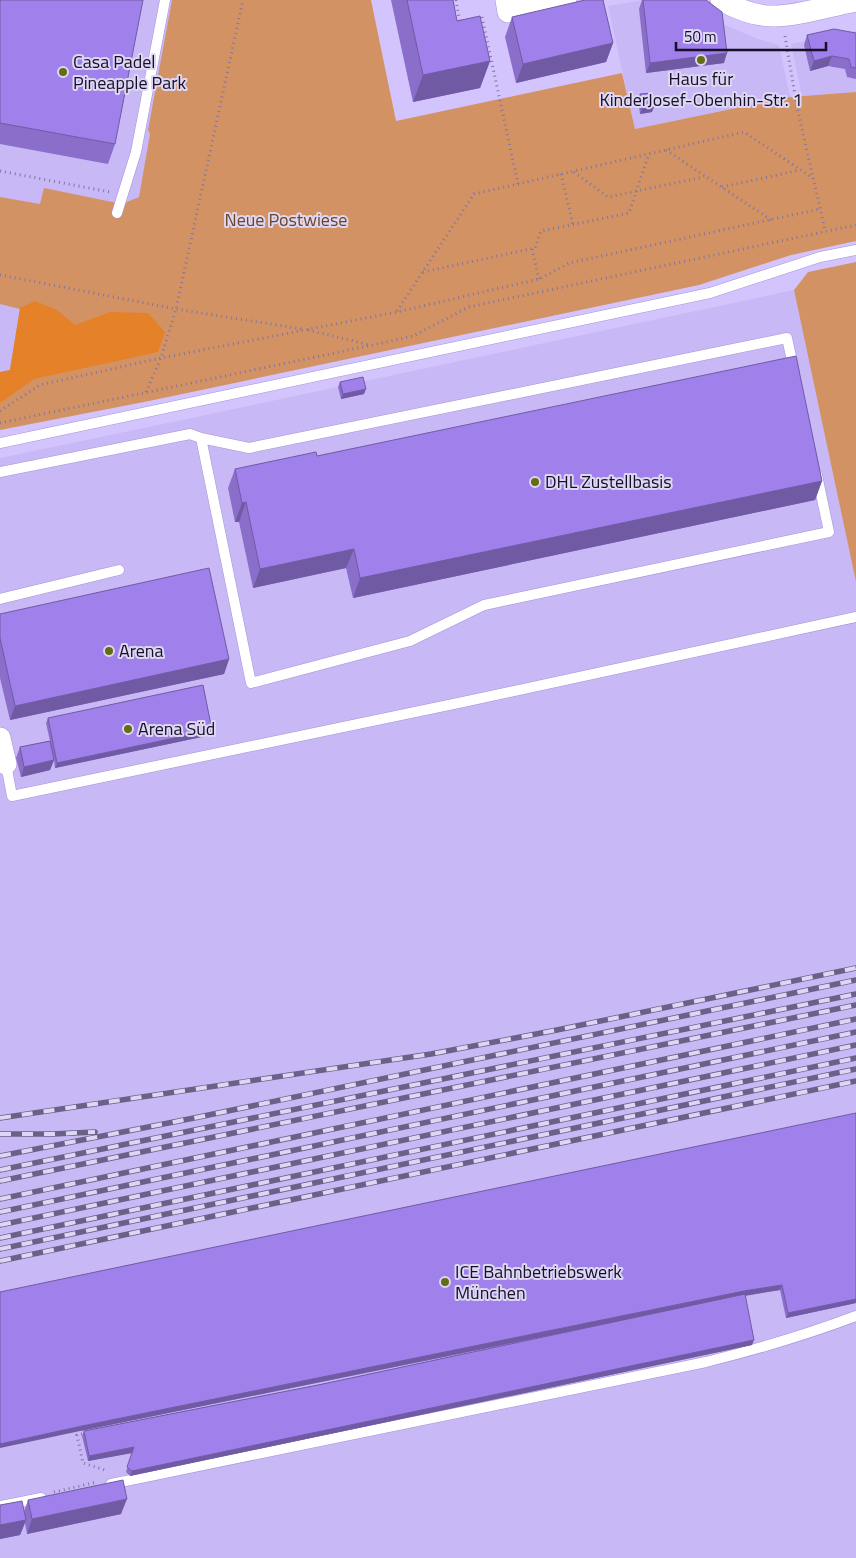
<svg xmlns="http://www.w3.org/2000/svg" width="856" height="1558" font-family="'Titillium Web',sans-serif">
  <rect width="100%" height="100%" fill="#d3c4fd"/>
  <path fill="#c8b8f6" d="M0 0H174L138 207 10 370 0 372Z
    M643 0 718 22 758 39 779 45 790 97 635 129 608 6Z
    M856 31V92L802 96 791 44Z
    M794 290 856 582V1558H0V458L187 419Z"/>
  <path fill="#d39264" d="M172 0H371L396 121 622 73 635 129 790 97 856 92V241L791 255 699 285 149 401 0 430V372L10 370 20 309 0 304V197L40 204 44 188 122 204 139 197 150 134 148 130Z
    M856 262V582L794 290 808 272Z"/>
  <path fill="#e58128" d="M35 301 57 310 75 325 110 312 148 313 165 332 158 352 34 379 0 403V372L10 370 20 308Z"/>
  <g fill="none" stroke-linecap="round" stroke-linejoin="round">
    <g stroke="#a593d7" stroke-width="11">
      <path id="lane" d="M117 213 136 152 165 0
        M201 438 251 683 410 641 484 605 829 532 817 475
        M0 443 710 293 820 257 856 250
        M0 472 190 434 201 438 249 448 787 338 794 370
        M0 599 119 570
        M6 764 12 796 463 702 856 617
        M111 1484 706 1362C758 1349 806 1335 856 1316
        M0 1506 41 1498"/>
    </g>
    <g stroke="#a593d7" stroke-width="22">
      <path id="street" d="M506 0 508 12 566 0
        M721 0C737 9 754 16 772 16 795 17 832 5 856 1
        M0 738 6 764"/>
    </g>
    <path stroke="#8175a0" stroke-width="3" stroke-dasharray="1 4" stroke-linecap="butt" d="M456 0 460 23 461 22
      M482 17 518 184
      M785 36 797 107 825 230
      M666 150 771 220
      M0 171 110 192
      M574 172 608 197 704 177
      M561 174 573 225
      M722 187 800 170
      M532 249 539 279
      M423 272 535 248 541 231 629 213 649 154
      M0 275 176 309 302 329
      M397 311 474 194 744 132 813 178
      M308 330 370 345
      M146 392 161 358 176 309 243 0
      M0 411 40 385 161 358 397 312 539 279 569 263 820 209
      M0 423 373 345 413 336 469 307 856 225
      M87 1433 77 1435 83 1463 105 1470
      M54 1492 97 1482"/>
    <use href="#lane" stroke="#fff" stroke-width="10"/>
    <use href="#street" stroke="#fff" stroke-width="21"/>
    <g stroke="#6b6087" stroke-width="5.5">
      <path id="rail" d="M0 1118 431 1054 557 1030 856 968
        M0 1134H53L95 1132
        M0 1156 194 1118 856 980
        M0 1170 856 994
        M0 1181 856 1005
        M0 1199 856 1019
        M0 1212 856 1032
        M0 1225 856 1045
        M0 1238 856 1058
        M0 1249 856 1069
        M0 1261 856 1081"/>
    </g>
    <use href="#rail" stroke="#ddd7f3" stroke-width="4" stroke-dasharray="11" stroke-linecap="butt"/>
  </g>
  <path fill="#8a6ec9" d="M0 0 115 144 108 164 0 144Z
    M391 0H453L457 21 490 61 480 88 413 102Z
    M642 0H706L724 63 646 73 639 9Z
    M512 17 613 43 606 62 516 83 505 37Z
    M856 33V79L847 77 845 69 828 66 810 71 804 45 807 35Z
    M640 94 652 112 640 114 638 99Z
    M340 382 364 394 341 399 338 387Z
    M317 456 822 481 815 500 353 598 346 568 253 588 239 522H235L228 488 235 469Z
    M0 614 229 659 224 674 10 720 0 678Z
    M48 718 211 735 55 768 54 760 50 770 21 777 16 758 20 747 50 741 46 723Z
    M856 1113V1303L786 1318 780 1290 745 1296 752 1345 130 1476 126 1472 132 1453 88 1461 82 1436 84 1431 318 1385 582 1329 80 1431Z
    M28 1500 121 1514 27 1534 25 1523 20 1535 0 1539V1505L24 1512Z"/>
  <path fill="#705aa4" d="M613 43 606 62 516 83 523 64Z
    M727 53 724 63 646 73 650 63Z
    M832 56 828 66 810 71 814 61Z
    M490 61 480 88 413 102 423 75Z
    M654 107 652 112 640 114 642 109Z
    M366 389 364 394 341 399 343 394Z
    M822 481 815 500 353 598 360 578Z
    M246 502 239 522H235L242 503Z
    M354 549 346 568 253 588 260 569Z
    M229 659 224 674 10 720 15 706Z
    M212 730 211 735 55 768 57 763Z
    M54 760 50 770 21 777 24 767Z
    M782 1285 780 1290 742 1296 80 1431 0 1448V1444L82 1426 744 1291Z
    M856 1299V1303L786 1318 788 1313Z
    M754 1340 752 1345 130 1476 132 1471Z
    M134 1447 132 1453 88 1461 89 1456Z
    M127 1499 121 1514 27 1534 32 1519Z
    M26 1520 20 1535 0 1539V1525Z"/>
  <path fill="#a080ea" stroke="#705aa4" d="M0 0H143L115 144 0 123Z
    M407 0H453L457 21 480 16 490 61 423 75Z
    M585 0H603L613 43 523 64 512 17Z
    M643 0H706L722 12 727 53 650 63Z
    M834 29 856 33V68L851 67 849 59 832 56 814 61 807 35Z
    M652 93 654 107 642 109 640 94Z
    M796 356 822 481 360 578 354 549 260 569 246 502 242 503 235 469 316 452 317 456Z
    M363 377 366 389 343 394 340 382Z
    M209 568 229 659 15 706 0 638V614Z
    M203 685 212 730 57 763 48 718Z
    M50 741 54 760 24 767 20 747Z
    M856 1113V1299L788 1313 782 1285 744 1291 82 1426 0 1444V1292Z
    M745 1294 754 1340 132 1471 127 1467 134 1447 89 1456 84 1431 318 1385Z
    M123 1480 127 1499 32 1519 28 1500Z
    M22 1501 26 1520 0 1525V1505Z"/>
  <g fill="#636d14" stroke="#ddd7f3" stroke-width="2">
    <circle cx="701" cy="60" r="5"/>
    <circle cx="63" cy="72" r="5"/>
    <circle cx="535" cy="482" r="5"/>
    <circle cx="109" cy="651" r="5"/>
    <circle cx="128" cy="729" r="5"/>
    <circle cx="445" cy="1282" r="5"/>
  </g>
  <g text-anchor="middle" stroke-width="4" stroke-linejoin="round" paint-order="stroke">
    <g font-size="18" fill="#170f28" stroke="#ddd7f3" text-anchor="start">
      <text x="73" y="68">Casa Padel<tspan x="73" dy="21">Pineapple Park</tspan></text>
      <text x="701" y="85" text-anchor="middle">Haus für<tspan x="701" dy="21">KinderJosef-Obenhin-Str. 1</tspan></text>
      <text x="545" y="488">DHL Zustellbasis</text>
      <text x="119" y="657">Arena</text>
      <text x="138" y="735">Arena Süd</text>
      <text x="455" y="1278">ICE Bahnbetriebswerk<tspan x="455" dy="21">München</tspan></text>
    </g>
    <g font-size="18" fill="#6f4424" stroke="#ddd7f3">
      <text x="286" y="226">Neue Postwiese</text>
    </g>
  </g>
  <path d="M676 42v8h150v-8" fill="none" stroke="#170f28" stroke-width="2.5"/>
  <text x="684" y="42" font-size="15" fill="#170f28" stroke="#ddd7f3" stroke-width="4" paint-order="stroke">50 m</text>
</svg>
